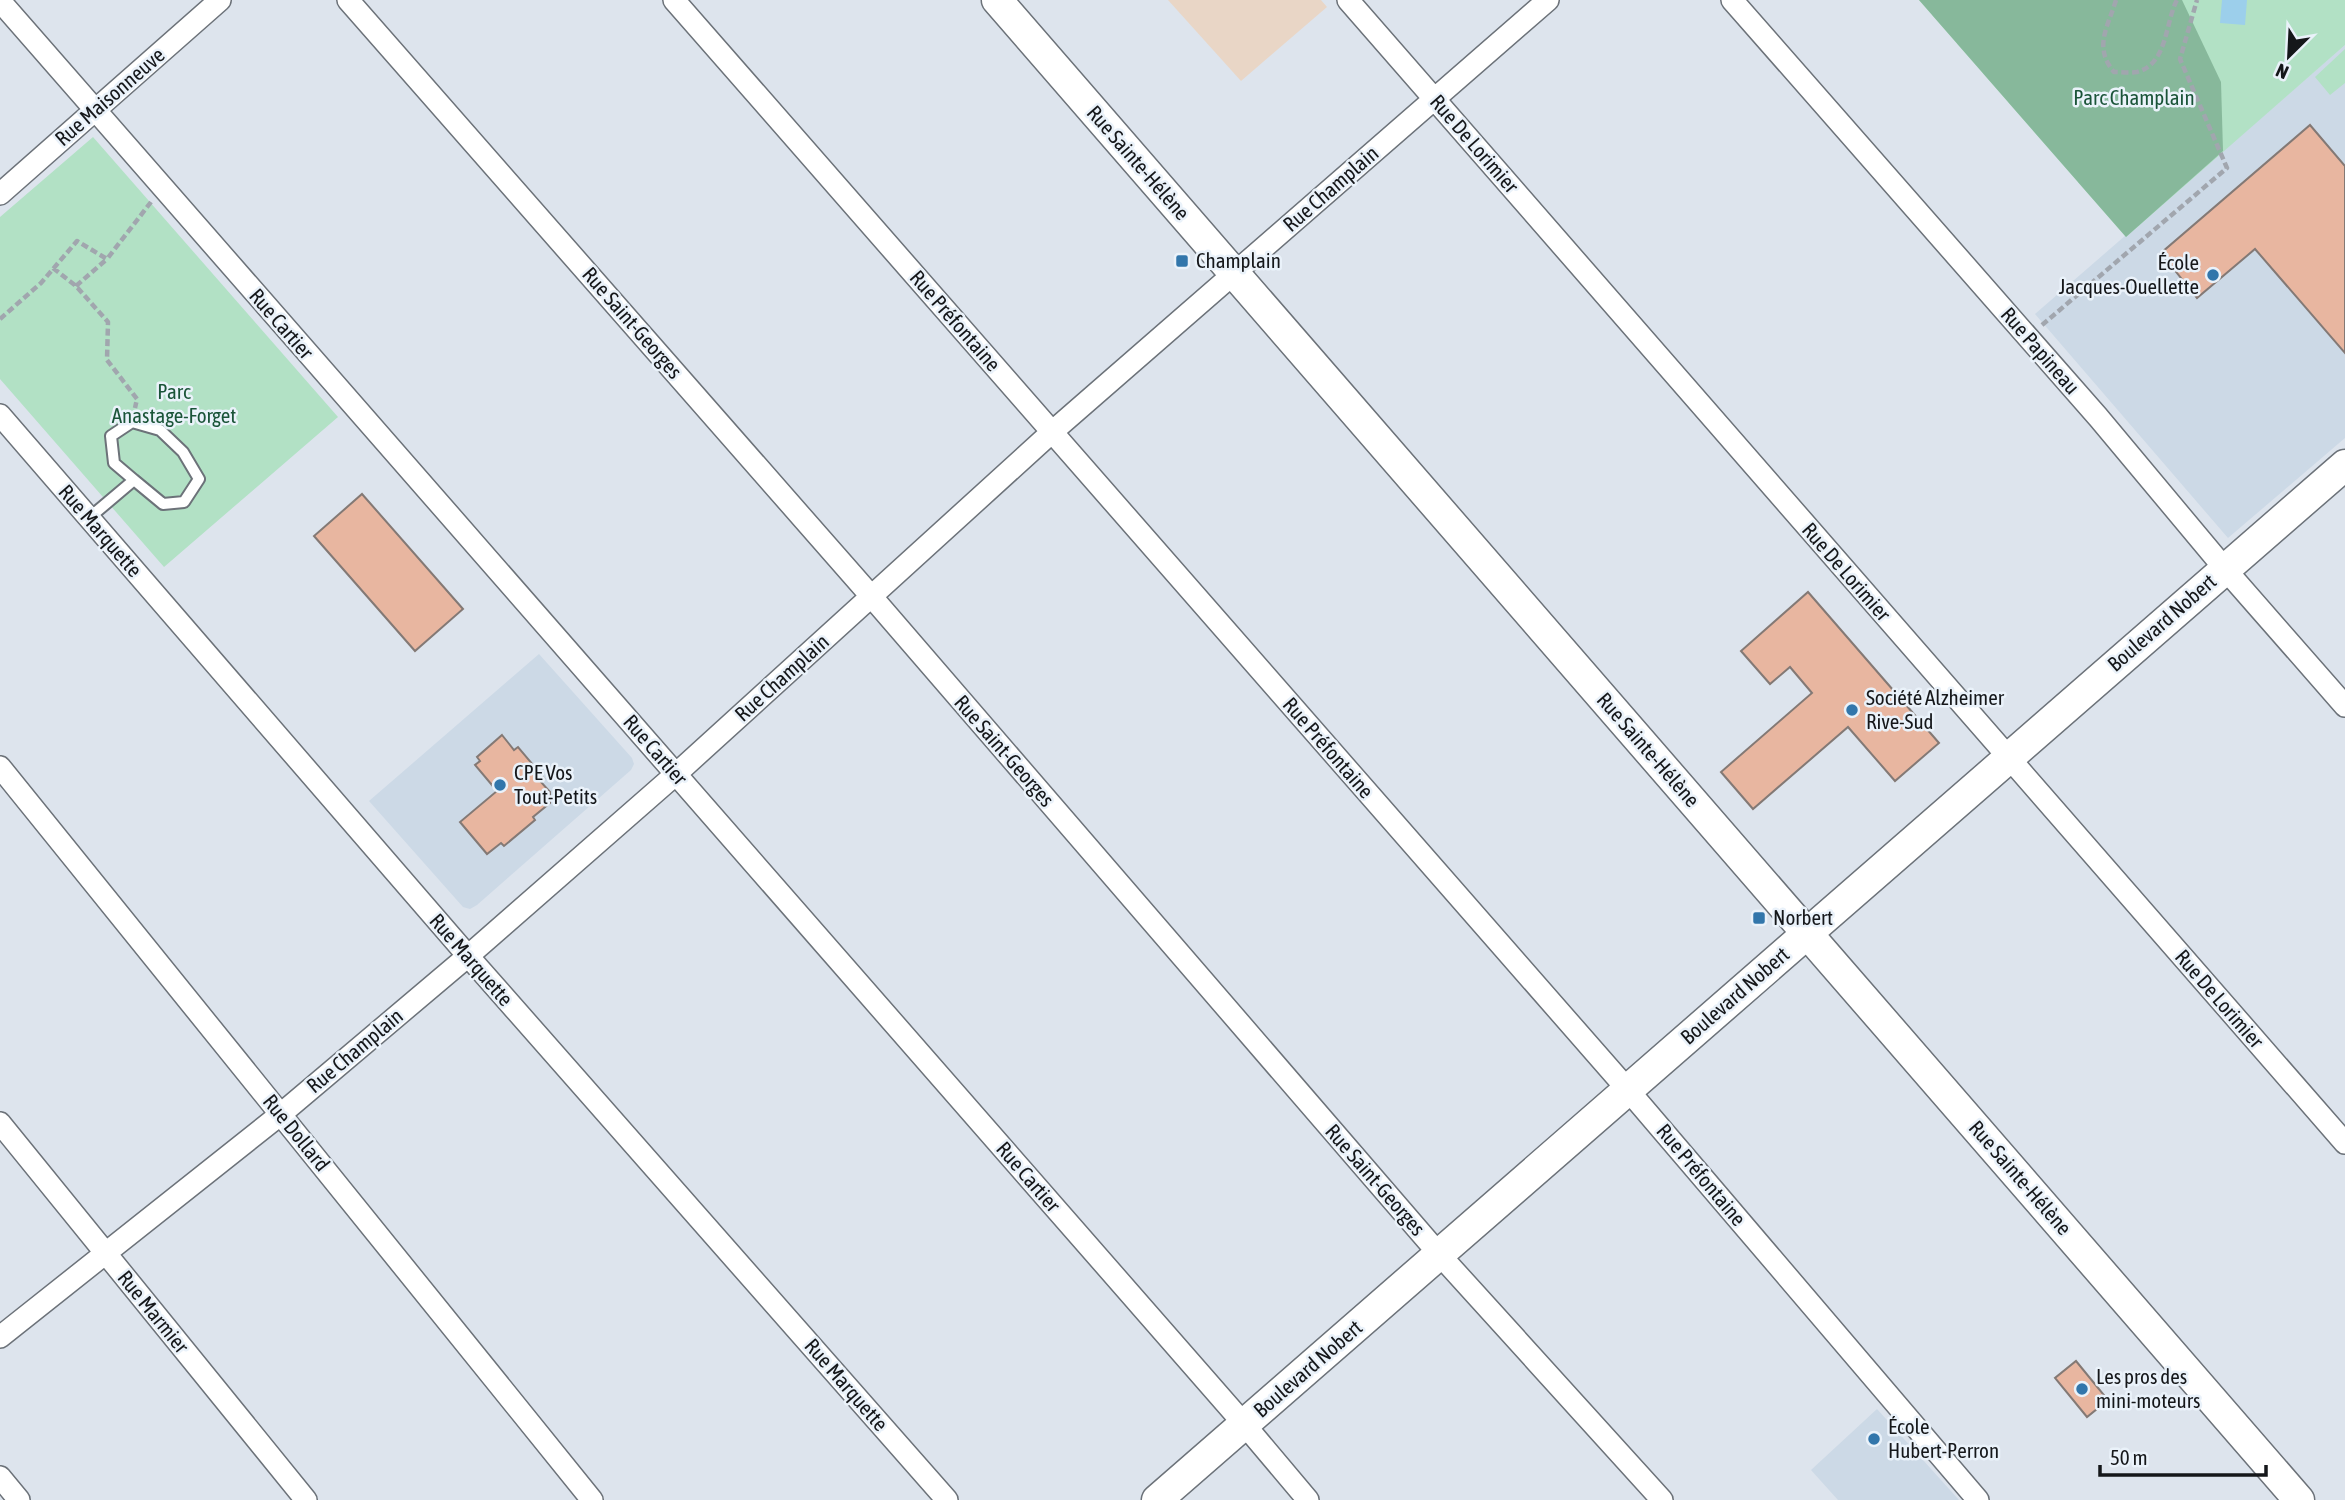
<svg xmlns="http://www.w3.org/2000/svg" width="2345" height="1500" font-family="'Asap Condensed',sans-serif">
  <rect width="100%" height="100%" fill="#dde4ed"/>
  <path fill="#e9d6c6" d="M1168 0H1321L1327 7 1241 81Z"/>
  <path fill="#ccd9e6" d="M2345 45V438L2228 538 2035 314Z
    M539 654 632 758 634 764 631 770 477 905 470 909 463 907 369 801Z
    M1877 1409 1959 1500H1838L1811 1470Z"/>
  <path fill="#b2e1c5" d="M1919 0H2345V45L2126 237Z
    M2345 49V83L2330 95 2315 77Z
    M93 137 338 417 164 567 0 379V217Z"/>
  <path fill="#87b89b" d="M1919 0H2182L2221 82 2223 151 2126 237Z"/>
  <path fill="#9ccfeb" d="M2222 0H2247L2245 25 2220 23Z"/>
  <path fill="#e8b6a0" stroke="#837975" stroke-width="2" d="M2310 125 2345 166V353L2255 249 2197 298 2161 253Z
    M362 494 463 609 415 651 314 536Z
    M1808 592 1939 743 1895 781 1848 727 1753 809 1721 772 1812 693 1790 667 1770 684 1741 651Z
    M502 735 514 750 518 747 544 778 540 781 550 792V803L533 817 535 820 504 846 501 843 487 854 460 822 497 791 475 765 480 761 477 757Z
    M2076 1361 2108 1400 2087 1417 2055 1378Z"/>
  <g fill="none" stroke-linecap="round" stroke-linejoin="round">
    <g stroke="#6c7279" stroke-width="14">
      <path id="lane" d="M89 518 134 480 163 504 184 502 199 479 183 452 160 430 132 422 111 436 114 463 134 480"/>
    </g>
    <g stroke="#6c7279" stroke-width="24">
      <path id="street" d="M348 0 871 596 1439 1254 1662 1500
        M674 0 1628 1090 1978 1500
        M1348 0 2345 1143
        M1732 0 2098 417 2225 569 2345 706
        M0 1 1244 1424 1308 1500
        M0 194 220 0
        M0 415 468 956 947 1500
        M0 767 592 1500
        M0 1123 306 1500
        M0 1337 281 1114 468 956 676 774 1052 432 1548 0
        M0 1477 19 1500"/>
    </g>
    <g stroke="#6c7279" stroke-width="33">
      <path id="secondary" d="M997 0 2299 1500
        M1157 1500 2345 465"/>
    </g>
    <path stroke="#a1a6ae" stroke-width="4.5" stroke-dasharray="7 3.5" stroke-linecap="butt" d="M2116 0C2108 27 2093 47 2114 72 2121 72 2130 73 2137 72 2168 64 2165 22 2177 0
      M53 268 76 286 108 322 107 360 137 399 135 408
      M76 286 107 259
      M0 319 41 283 77 241 107 259 151 202
      M2042 325 2227 168 2180 59 2197 0"/>
    <use href="#lane" stroke="#fff" stroke-width="10"/>
    <use href="#street" stroke="#fff" stroke-width="21"/>
    <use href="#secondary" stroke="#fff" stroke-width="30"/>
  </g>
  <g fill="#3276ab" stroke="#eaf2fa" stroke-width="2.5">
    <rect x="1175" y="254" width="14" height="14" rx="3.5"/>
    <circle cx="2213" cy="275" r="7"/>
    <circle cx="1852" cy="710" r="7"/>
    <circle cx="500" cy="785" r="7"/>
    <rect x="1752" y="911" width="14" height="14" rx="3.5"/>
    <circle cx="2082" cy="1389" r="7"/>
    <circle cx="1874" cy="1439" r="7"/>
  </g>
  <g text-anchor="middle" stroke-width="5" stroke-linejoin="round" paint-order="stroke">
    <g font-size="21" fill="#15171a" stroke="#eaf2fa">
      <text transform="translate(110 97) rotate(-41)" y="7">Rue Maisonneuve</text>
      <text transform="translate(1474 144) rotate(49)" y="7">Rue De Lorimier</text>
      <text transform="translate(1138 163) rotate(49)" y="7">Rue Sainte-Hélène</text>
      <text transform="translate(1331 189) rotate(-41)" y="7">Rue Champlain</text>
      <text transform="translate(955 321) rotate(49)" y="7">Rue Préfontaine</text>
      <text transform="translate(632 323) rotate(49)" y="7">Rue Saint-Georges</text>
      <text transform="translate(281 324) rotate(49)" y="7">Rue Cartier</text>
      <text transform="translate(2040 351) rotate(49)" y="7">Rue Papineau</text>
      <text transform="translate(100 531) rotate(49)" y="7">Rue Marquette</text>
      <text transform="translate(1846 572) rotate(49)" y="7">Rue De Lorimier</text>
      <text transform="translate(2162 623) rotate(-41)" y="7">Boulevard Nobert</text>
      <text transform="translate(782 678) rotate(-42)" y="7">Rue Champlain</text>
      <text transform="translate(1328 748) rotate(49)" y="7">Rue Préfontaine</text>
      <text transform="translate(655 750) rotate(49)" y="7">Rue Cartier</text>
      <text transform="translate(1648 750) rotate(49)" y="7">Rue Sainte-Hélène</text>
      <text transform="translate(1004 751) rotate(49)" y="7">Rue Saint-Georges</text>
      <text transform="translate(471 960) rotate(49)" y="7">Rue Marquette</text>
      <text transform="translate(1735 996) rotate(-41)" y="7">Boulevard Nobert</text>
      <text transform="translate(2219 999) rotate(49)" y="7">Rue De Lorimier</text>
      <text transform="translate(355 1051) rotate(-40)" y="7">Rue Champlain</text>
      <text transform="translate(296 1133) rotate(51)" y="7">Rue Dollard</text>
      <text transform="translate(1701 1175) rotate(50)" y="7">Rue Préfontaine</text>
      <text transform="translate(1028 1177) rotate(49)" y="7">Rue Cartier</text>
      <text transform="translate(2020 1178) rotate(49)" y="7">Rue Sainte-Hélène</text>
      <text transform="translate(1375 1180) rotate(49)" y="7">Rue Saint-Georges</text>
      <text transform="translate(153 1312) rotate(51)" y="7">Rue Marmier</text>
      <text transform="translate(1308 1369) rotate(-41)" y="7">Boulevard Nobert</text>
      <text transform="translate(846 1385) rotate(49)" y="7">Rue Marquette</text>
    </g>
    <g font-size="21" fill="#1a5438" stroke="#eaf2fa">
      <text x="2134" y="105">Parc Champlain</text>
      <text x="174" y="399">Parc<tspan x="174" dy="24">Anastage-Forget</tspan></text>
    </g>
    <g font-size="21" fill="#15171a" stroke="#eaf2fa" text-anchor="start">
      <text x="1196" y="268">Champlain</text>
      <text x="2199" y="270" text-anchor="end">École<tspan x="2199" dy="24">Jacques-Ouellette</tspan></text>
      <text x="1866" y="705">Société Alzheimer<tspan x="1866" dy="24">Rive-Sud</tspan></text>
      <text x="514" y="780">CPE Vos<tspan x="514" dy="24">Tout-Petits</tspan></text>
      <text x="1773" y="925">Norbert</text>
      <text x="2096" y="1384">Les pros des<tspan x="2096" dy="24">mini-moteurs</tspan></text>
      <text x="1888" y="1434">École<tspan x="1888" dy="24">Hubert-Perron</tspan></text>
    </g>
  </g>
  <g transform="translate(2289 56) rotate(204)" stroke="#eaf2fa" stroke-width="5" paint-order="stroke">
  <path d="M0-5L12 26L0 18L-12 26Z" fill="#15171a"/>
  <text y="-10" font-size="19" font-weight="bold" text-anchor="middle" fill="#15171a">N</text>
  </g>
  <path d="M2100 1465v10h166v-10" fill="none" stroke="#15171a" stroke-width="3.5"/>
  <text x="2110" y="1465" font-size="21" fill="#15171a" stroke="#eaf2fa" stroke-width="5" paint-order="stroke">50 m</text>
</svg>
